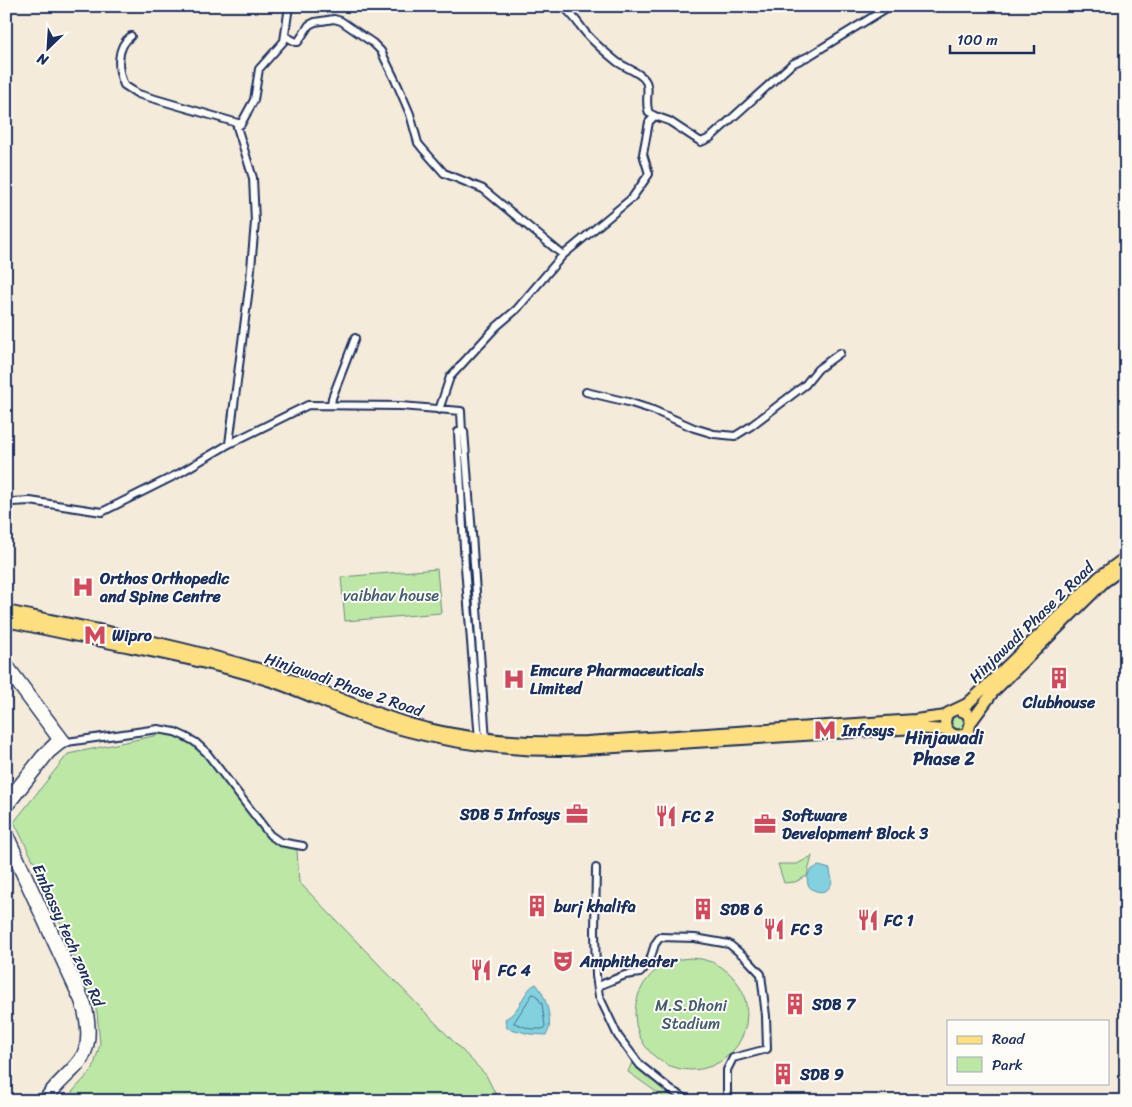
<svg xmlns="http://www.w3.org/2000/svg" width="1132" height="1107" font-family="Sriracha,sans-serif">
  <rect width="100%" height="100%" fill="#f5ebda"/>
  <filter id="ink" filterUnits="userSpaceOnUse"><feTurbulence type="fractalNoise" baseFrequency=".02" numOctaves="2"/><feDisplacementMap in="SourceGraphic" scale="10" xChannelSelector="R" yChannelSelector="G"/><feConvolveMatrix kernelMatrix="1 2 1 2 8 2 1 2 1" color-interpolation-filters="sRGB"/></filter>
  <g filter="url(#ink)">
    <path fill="#bce7a4" stroke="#6c8b81" d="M437 569 441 613 345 621 341 577Z
      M950 723a8 8 0 1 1 16 0a8 8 0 1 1-16 0Z
      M163 734 181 738 199 749 266 836 281 845 297 850 299 882 486 1075 499 1101H64L93 1069 100 1044 97 1012 38 870 14 822 68 754Z
      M812 856 807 876 795 882 784 883 778 864H797Z
      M635 1014a56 56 0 1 1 112 0a56 56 0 1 1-112 0Z
      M634 1057 668 1088 693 1101H669L628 1072Z"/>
    <path fill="#82d1df" stroke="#5990ab" d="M819 866 830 869C830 873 832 878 832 881 830 895 814 894 808 885 806 875 809 869 819 866Z
      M536 984C545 993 555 1024 546 1035L530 1034 507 1028 505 1019C522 1011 523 989 536 984Z"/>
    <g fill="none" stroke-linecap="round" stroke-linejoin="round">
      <path stroke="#447092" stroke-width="1" d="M533 994 536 995 542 1004 545 1026 543 1029H531L514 1023Z"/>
      <g stroke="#1b2f5e" stroke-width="10">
        <path id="minor" d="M562 6C572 13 577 22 585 32 594 43 605 52 616 61 623 67 640 72 645 80 651 88 644 101 649 113L655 116
          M131 36C116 47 117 69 124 85L138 94 241 124
          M285 36 296 42H298L309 25 315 22 334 19 341 21 373 43 381 51 398 86 410 114 418 143 422 148 444 173 483 189 563 255
          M586 392 628 402 653 410 694 428 714 434 735 436 751 426 797 391 805 385 818 369 840 353
          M331 405 332 398 355 338
          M439 410 450 377 496 327 517 309 562 256 632 198 649 174 643 154 649 122 655 116 669 121 701 142 710 138 792 64 809 56 890 6
          M229 444 250 280 255 222 253 178 237 127 241 124 254 100 259 69 284 41 289 6
          M6 504 12 502 30 501 102 512 178 474 229 444 308 405 401 406 461 411 462 432
          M479 740 465 567 458 432 464 431 472 534 486 741
          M67 742 158 729 175 732 186 737 195 742 206 752 270 835 280 842 303 846
          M596 868 595 931 596 976 599 996 618 1036 640 1065 671 1090 690 1101
          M598 986 625 975 640 973 649 963 655 944 660 937 695 938 729 944 746 958 761 974 766 1016 767 1049 733 1058 727 1070V1101"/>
      </g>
      <g stroke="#1b2f5e" stroke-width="11">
        <path id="tertiary" d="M6 661 67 742 61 745 6 671
          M6 799 41 755 60 736
          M6 810 50 754 61 745
          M6 828 87 1004C93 1028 94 1053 75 1071 65 1081 55 1089 48 1101
          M6 843 79 1001C85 1018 90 1044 78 1059 67 1074 51 1084 42 1101"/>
      </g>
      <g stroke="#1b2f5e" stroke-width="14">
        <path id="primary" d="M6 611C94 629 183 646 268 672 313 686 355 707 400 721 458 740 527 744 587 742L915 720 946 716
          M6 621C45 629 83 637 121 645 170 655 221 665 268 680 303 691 336 708 371 720 434 741 501 751 568 750L915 728 946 730
          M957 709 967 713 971 722 968 732C954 742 939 728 948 713L967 704 977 695 1099 577 1126 557
          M971 722 993 692 1104 582 1126 566"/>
      </g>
      <use href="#minor" stroke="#fdfcf7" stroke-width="6"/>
      <use href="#tertiary" stroke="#fdfcf7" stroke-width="8"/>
      <use href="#primary" stroke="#fddf80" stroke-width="10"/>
    </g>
  </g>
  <defs>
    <g id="hospital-bare" transform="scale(1.725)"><path d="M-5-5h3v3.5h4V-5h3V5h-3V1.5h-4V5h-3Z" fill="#d1495b" stroke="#fdfcf7" stroke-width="2.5" paint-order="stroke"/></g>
    <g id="metro-bare" transform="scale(1.725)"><path d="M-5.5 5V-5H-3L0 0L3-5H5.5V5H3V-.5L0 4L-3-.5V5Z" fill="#d1495b" stroke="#fdfcf7" stroke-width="2.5" paint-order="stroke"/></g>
    <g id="building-bare" transform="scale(1.725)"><path d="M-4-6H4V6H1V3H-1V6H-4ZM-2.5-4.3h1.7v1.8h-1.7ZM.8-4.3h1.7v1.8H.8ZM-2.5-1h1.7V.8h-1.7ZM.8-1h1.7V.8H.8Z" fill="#d1495b" stroke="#fdfcf7" stroke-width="2.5" paint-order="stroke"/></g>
    <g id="office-bare" transform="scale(1.725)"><path d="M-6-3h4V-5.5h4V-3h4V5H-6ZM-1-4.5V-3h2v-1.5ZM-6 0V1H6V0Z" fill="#d1495b" stroke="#fdfcf7" stroke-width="2.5" paint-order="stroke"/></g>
    <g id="restaurant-bare" transform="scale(1.725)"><path d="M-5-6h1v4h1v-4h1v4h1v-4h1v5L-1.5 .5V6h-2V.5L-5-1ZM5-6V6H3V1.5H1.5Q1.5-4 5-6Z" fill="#d1495b" stroke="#fdfcf7" stroke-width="2.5" paint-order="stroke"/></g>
    <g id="theatre-bare" transform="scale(1.725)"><path d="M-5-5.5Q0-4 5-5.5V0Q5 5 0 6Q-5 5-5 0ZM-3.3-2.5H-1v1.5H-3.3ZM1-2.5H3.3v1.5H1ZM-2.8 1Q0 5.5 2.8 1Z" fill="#d1495b" stroke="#fdfcf7" stroke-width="2.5" paint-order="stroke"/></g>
  </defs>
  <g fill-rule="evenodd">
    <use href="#hospital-bare" x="83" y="587"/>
    <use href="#metro-bare" x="95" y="635"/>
    <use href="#building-bare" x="1059" y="678"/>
    <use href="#hospital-bare" x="514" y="679"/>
    <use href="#metro-bare" x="825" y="730"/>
    <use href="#office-bare" x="577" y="814"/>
    <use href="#restaurant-bare" x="666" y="816"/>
    <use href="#office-bare" x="765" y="824"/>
    <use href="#building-bare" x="537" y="906"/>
    <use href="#building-bare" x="703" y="909"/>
    <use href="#restaurant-bare" x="868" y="920"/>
    <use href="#restaurant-bare" x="774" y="929"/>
    <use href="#theatre-bare" x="563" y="961"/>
    <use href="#restaurant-bare" x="481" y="970"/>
    <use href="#building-bare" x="795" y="1004"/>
    <use href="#building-bare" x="783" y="1074"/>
  </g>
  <g text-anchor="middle" stroke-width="4" stroke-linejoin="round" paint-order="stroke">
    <g font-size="16" font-weight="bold" fill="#1b2f5e" stroke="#fdfcf7" text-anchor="start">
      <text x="100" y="584">Orthos Orthopedic<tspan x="100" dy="18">and Spine Centre</tspan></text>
      <text x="112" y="641">Wipro</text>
      <text x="530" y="676">Emcure Pharmaceuticals<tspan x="530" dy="18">Limited</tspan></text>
      <text x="1059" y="708" text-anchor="middle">Clubhouse</text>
      <text x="842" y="736">Infosys</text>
      <text x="560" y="820" text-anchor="end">SDB 5 Infosys</text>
      <text x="782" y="821">Software<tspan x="782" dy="18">Development Block 3</tspan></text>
      <text x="682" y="822">FC 2</text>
      <text x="554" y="912">burj khalifa</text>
      <text x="720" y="915">SDB 6</text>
      <text x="884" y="926">FC 1</text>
      <text x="791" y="935">FC 3</text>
      <text x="580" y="967">Amphitheater</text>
      <text x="498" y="976">FC 4</text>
      <text x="812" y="1010">SDB 7</text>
      <text x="800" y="1080">SDB 9</text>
    </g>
    <g font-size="16" fill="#435d70" stroke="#fdfcf7">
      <text x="391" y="601">vaibhav house</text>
      <text x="691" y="1011">M.S.Dhoni<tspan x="691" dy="18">Stadium</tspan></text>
    </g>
    <g font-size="16" fill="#1b2f5e" stroke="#fdfcf7">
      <text transform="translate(1031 622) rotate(-44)" y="6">Hinjawadi Phase 2 Road</text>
      <text transform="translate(344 684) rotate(19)" y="6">Hinjawadi Phase 2 Road</text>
      <text transform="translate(69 935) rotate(66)" y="6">Embassy tech zone Rd</text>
    </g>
    <g font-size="18" font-weight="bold" fill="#1b2f5e" stroke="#fdfcf7">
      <text x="944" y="744">Hinjawadi<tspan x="944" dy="21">Phase 2</tspan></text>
    </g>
  </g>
  <rect width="1132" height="1107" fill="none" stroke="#fdfcf7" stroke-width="25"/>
  <rect x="12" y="12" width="1107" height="1082" fill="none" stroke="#1b2f5e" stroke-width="2" filter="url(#ink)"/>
  <rect x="947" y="1020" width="162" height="65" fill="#fdfcf7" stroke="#a3aaba"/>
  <rect x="957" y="1036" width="25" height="8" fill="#fddf80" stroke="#a3aaba"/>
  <text x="992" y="1044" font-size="15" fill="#1b2f5e">Road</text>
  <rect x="957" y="1057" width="25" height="15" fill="#bce7a4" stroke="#a3aaba"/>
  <text x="992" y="1070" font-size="15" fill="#1b2f5e">Park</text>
  <g transform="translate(48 48) rotate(205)" stroke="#fdfcf7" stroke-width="4" paint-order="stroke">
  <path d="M0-4L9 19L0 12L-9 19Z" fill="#1b2f5e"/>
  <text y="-8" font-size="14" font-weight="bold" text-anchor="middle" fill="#1b2f5e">N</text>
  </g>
  <path d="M950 45v8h84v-8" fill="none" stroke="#1b2f5e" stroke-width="2.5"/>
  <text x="957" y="45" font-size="15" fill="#1b2f5e" stroke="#fdfcf7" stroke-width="4" paint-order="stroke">100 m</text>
</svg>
